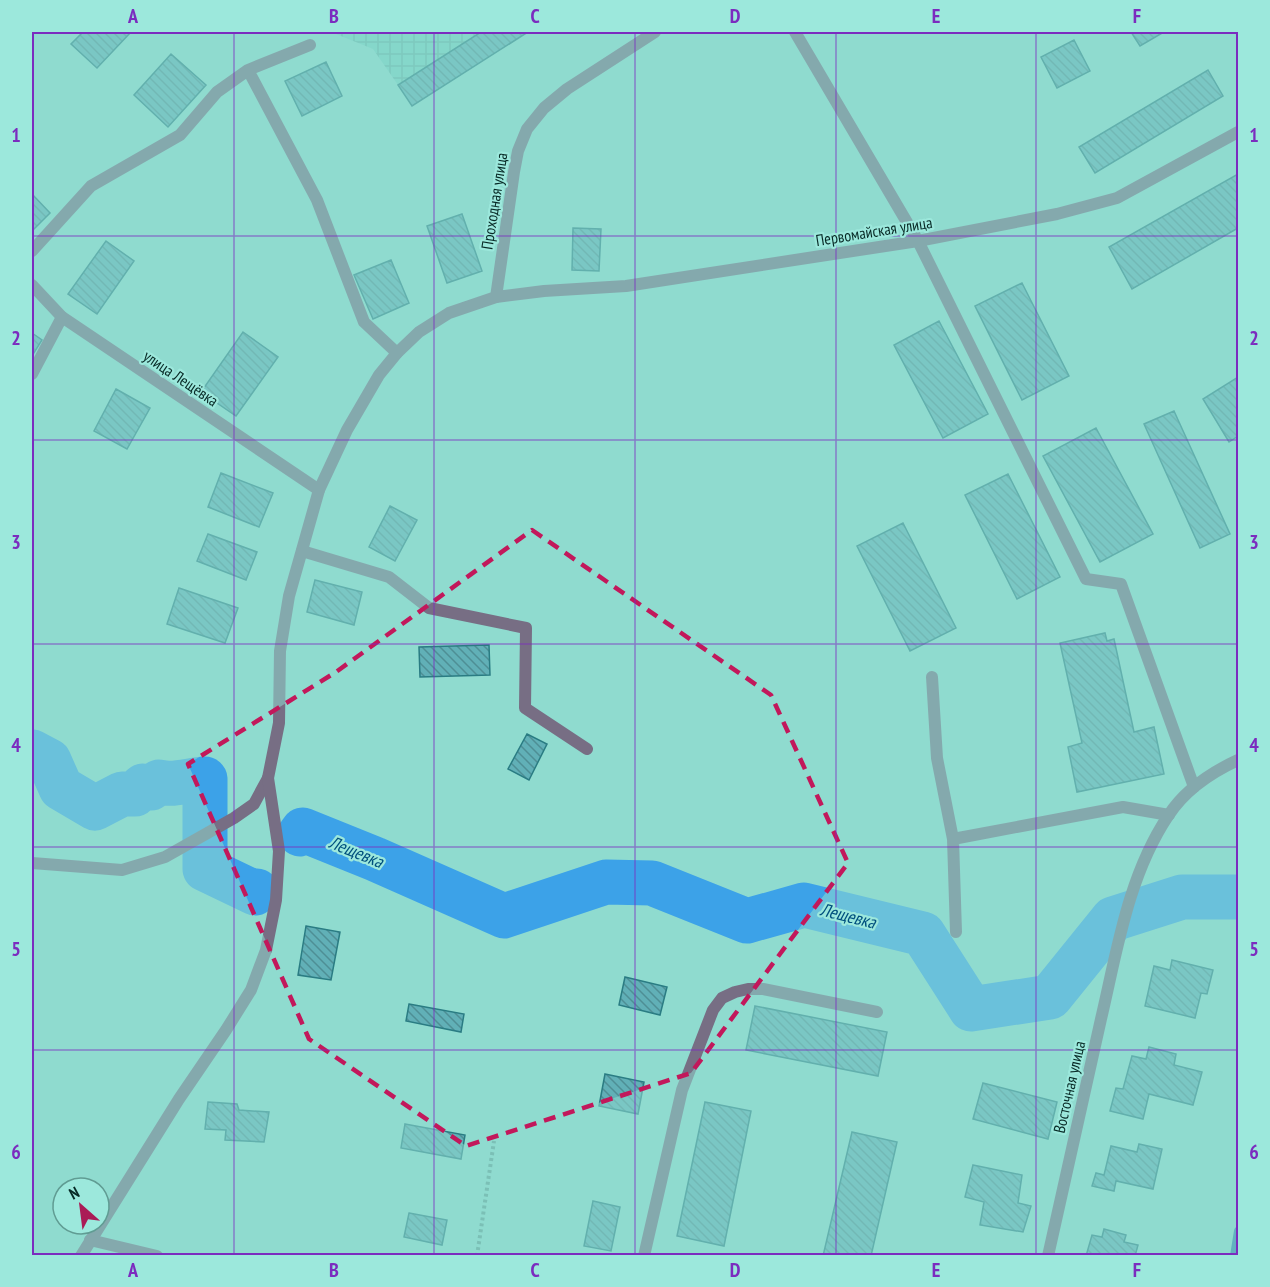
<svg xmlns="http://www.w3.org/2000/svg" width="1270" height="1287" font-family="'PT Sans Narrow',sans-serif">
  <defs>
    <pattern id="industrial-grid" width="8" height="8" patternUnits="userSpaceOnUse" patternTransform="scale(1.5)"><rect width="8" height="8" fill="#79d2c4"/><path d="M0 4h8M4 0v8" fill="none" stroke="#67b4a8"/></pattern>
    <pattern id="building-back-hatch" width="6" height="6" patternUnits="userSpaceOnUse" patternTransform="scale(1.5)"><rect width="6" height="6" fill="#61b0b7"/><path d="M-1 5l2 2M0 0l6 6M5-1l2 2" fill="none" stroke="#4e8f95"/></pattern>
  </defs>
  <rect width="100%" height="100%" fill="#8fdbcf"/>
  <path fill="url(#industrial-grid)" d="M331 32H481L398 85 373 49Z"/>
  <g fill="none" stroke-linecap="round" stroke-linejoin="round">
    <path stroke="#2c7eae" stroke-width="8" d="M1234 1256 1238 1231"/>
    <path stroke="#3ca2e8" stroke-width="45" d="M32 752 49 761 61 788 95 808 122 794H135L143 786 151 788 159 782C173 786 189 780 205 779V869L255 893 257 891
      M300 834 303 830 375 859 504 916 606 882 652 883 747 921 804 905 923 934 971 1009 1050 997 1113 919 1182 897H1238"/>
  </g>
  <path fill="url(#building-back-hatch)" stroke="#2a7c83" stroke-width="1.5" d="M83 32H131L97 68 71 44Z
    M481 32H528L412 106 398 85Z
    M1131 32H1164L1140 46Z
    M1074 40 1090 71 1057 88 1041 57Z
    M171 54 206 85 168 127 134 95Z
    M326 62 342 96 302 116 285 81Z
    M1208 70 1223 96 1095 173 1079 147Z
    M1238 174V228L1132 289 1109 247Z
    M32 194 50 213 32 231Z
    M462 214 482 271 447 283 427 226Z
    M573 228 601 229 599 271 572 270Z
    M106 241 134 261 97 314 68 294Z
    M391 260 409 303 373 319 354 275Z
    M1022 283 1069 376 1022 400 975 306Z
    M939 321 988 414 943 438 894 345Z
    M243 332 278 357 236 416 201 392Z
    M32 333 42 340 32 356Z
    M1238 377V436L1229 442 1203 399Z
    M116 389 150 408 127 449 94 431Z
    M1174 411 1230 534 1200 548 1144 424Z
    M1096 428 1153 534 1100 562 1043 456Z
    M221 473 273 493 259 527 208 507Z
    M1008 474 1060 577 1017 599 965 495Z
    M390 506 417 520 395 561 369 547Z
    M903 523 956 628 910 651 857 546Z
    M208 534 257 552 246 580 197 561Z
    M315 580 362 592 354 625 307 612Z
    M179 588 238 608 225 643 167 624Z
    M1105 633 1107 641 1114 639 1134 732 1154 727 1164 774 1077 792 1068 747 1082 743 1060 643Z
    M489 645 490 675 420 677 419 647Z
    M527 734 547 744 529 780 508 769Z
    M306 926 340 932 331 980 298 975Z
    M1172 960 1213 970 1207 994 1201 993 1195 1018 1145 1006 1154 966 1170 970Z
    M625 977 667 987 660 1015 619 1005Z
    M409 1004 464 1014 461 1032 406 1021Z
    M755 1006 887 1032 878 1076 746 1050Z
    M1149 1047 1176 1054 1174 1065 1202 1072 1193 1105 1149 1094 1143 1119 1110 1111 1116 1088 1123 1089 1132 1056 1146 1059Z
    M605 1074 644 1082 638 1114 599 1106Z
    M983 1083 1057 1102 1048 1139 973 1119Z
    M208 1102 237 1104 239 1110 269 1112 264 1142 225 1140 226 1130 205 1129Z
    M705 1102 751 1111 724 1246 677 1236Z
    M405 1124 465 1135 461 1159 401 1148Z
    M852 1132 897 1142 871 1256H823Z
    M1139 1144 1162 1149 1153 1189 1116 1181 1114 1191 1092 1186 1096 1173 1104 1175 1111 1146 1137 1152Z
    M973 1165 1022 1175 1018 1203 1031 1206 1023 1232 980 1225 984 1202 965 1197Z
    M593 1201 620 1207 611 1251 584 1246Z
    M409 1213 447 1220 442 1245 404 1237Z
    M1104 1229 1126 1235 1124 1242 1138 1245 1135 1256H1086L1092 1235 1102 1237Z"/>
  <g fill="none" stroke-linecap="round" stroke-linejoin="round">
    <path stroke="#62a097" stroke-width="4" stroke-dasharray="3 3" stroke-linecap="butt" d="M477 1256 494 1141"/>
    <path stroke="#776e84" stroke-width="12" d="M795 32 918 241 1086 579 1121 584 1194 787
      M248 70 317 200 364 322 397 353
      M32 251 91 186 180 135 217 92 248 70 310 45
      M32 374 62 317
      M302 551 389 577 429 608 526 628 525 708 587 749
      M932 677 937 758 953 839 1123 807 1169 815
      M953 839 956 932
      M644 1256 682 1090 713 1010 722 998 735 992 748 989H763L877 1012"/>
    <path stroke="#776e84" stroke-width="12" d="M32 285 62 317 319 490
      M496 297 544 291 626 286 918 241 1057 214 1117 198 1238 132
      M32 863 122 870 165 857 234 818 254 804 268 778
      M90 1240 157 1256
      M1048 1256C1065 1177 1083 1098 1101 1019 1117 951 1128 876 1168 816 1184 791 1212 772 1238 760"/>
    <path stroke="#776e84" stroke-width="12" d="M81 1256 179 1099 226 1030 251 990 266 950 276 900 279 851 268 778 279 723 280 651 289 596 319 490 347 430 379 375 397 353 419 332 449 313 496 297 514 172 518 151 527 129 544 108 567 89 655 32"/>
  </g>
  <path d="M0 0H1270V1287H0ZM532 530 771 695 848 863 691 1073 466 1146 309 1039 188 764 336 672Z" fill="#8fdbcf" fill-opacity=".55" fill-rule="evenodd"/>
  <path fill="none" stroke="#c2185b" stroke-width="4.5" stroke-dasharray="12 8" stroke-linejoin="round" d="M532 530 771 695 848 863 691 1073 466 1146 309 1039 188 764 336 672Z"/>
  <path fill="none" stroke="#7b2cbf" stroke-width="1.5" stroke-opacity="0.55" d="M234 32V1256M434 32V1256M635 32V1256M836 32V1256M1036 32V1256M32 236H1238M32 440H1238M32 644H1238M32 847H1238M32 1050H1238"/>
  <g text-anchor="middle" stroke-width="4.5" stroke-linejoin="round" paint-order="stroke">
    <g font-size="16" fill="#072925" stroke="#9ce8dc">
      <text transform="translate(494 201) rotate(-81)" y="6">Проходная улица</text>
      <text transform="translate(874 231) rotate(-9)" y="6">Первомайская улица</text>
      <text transform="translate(181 378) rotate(34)" y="6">улица Лещёвка</text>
      <text transform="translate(1069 1087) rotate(-77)" y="6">Восточная улица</text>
    </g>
    <g font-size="18" font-style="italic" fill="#00507e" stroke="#9ce8dc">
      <text transform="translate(356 852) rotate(22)" y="6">Лещевка</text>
      <text transform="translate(848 916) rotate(14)" y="6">Лещевка</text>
    </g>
  </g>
  <rect width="1270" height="1287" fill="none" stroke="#9ce8dc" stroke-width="66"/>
  <g transform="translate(81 1206) rotate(332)"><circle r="28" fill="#9ce8dc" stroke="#609c93" stroke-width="1.5"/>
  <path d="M0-4.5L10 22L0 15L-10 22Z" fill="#aa1b56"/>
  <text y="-9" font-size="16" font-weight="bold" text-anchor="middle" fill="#072925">N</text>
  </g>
  <rect x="33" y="33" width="1204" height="1221" fill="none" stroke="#7b2cbf" stroke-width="2"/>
  <g font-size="20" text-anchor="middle" font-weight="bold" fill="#7b2cbf">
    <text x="133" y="23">A</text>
    <text x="334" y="23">B</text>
    <text x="535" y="23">C</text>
    <text x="735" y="23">D</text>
    <text x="936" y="23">E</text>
    <text x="1137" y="23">F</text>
    <text x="16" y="142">1</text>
    <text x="1254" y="142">1</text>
    <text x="16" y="345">2</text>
    <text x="1254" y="345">2</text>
    <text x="16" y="549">3</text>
    <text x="1254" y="549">3</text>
    <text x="16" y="752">4</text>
    <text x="1254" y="752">4</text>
    <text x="16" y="956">5</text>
    <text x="1254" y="956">5</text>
    <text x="16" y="1159">6</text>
    <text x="1254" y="1159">6</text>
    <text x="133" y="1277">A</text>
    <text x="334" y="1277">B</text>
    <text x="535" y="1277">C</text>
    <text x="735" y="1277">D</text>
    <text x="936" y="1277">E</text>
    <text x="1137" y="1277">F</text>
  </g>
</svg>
